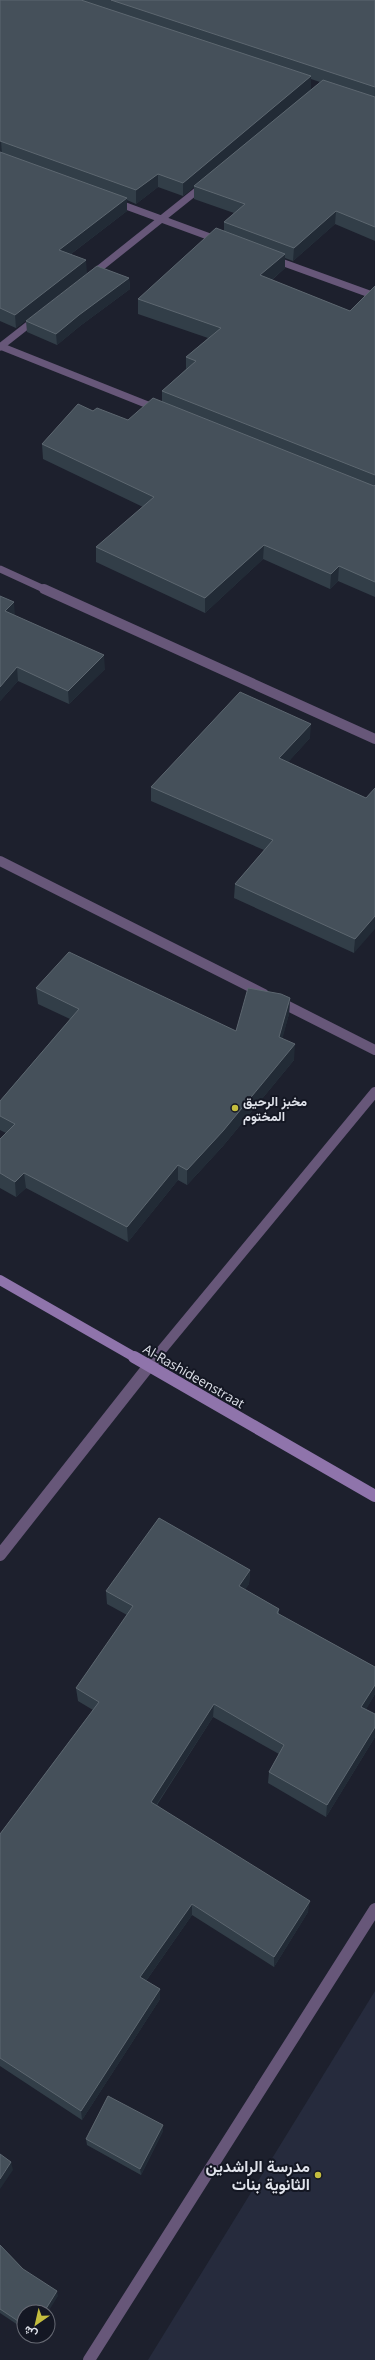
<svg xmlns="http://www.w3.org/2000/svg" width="375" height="2360" font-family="'Open Sans',Vazirmatn,sans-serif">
  <rect width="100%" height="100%" fill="#1d202d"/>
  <path fill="#262b3d" d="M375 1991V2360H148Z"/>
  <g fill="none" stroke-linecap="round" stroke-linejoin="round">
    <path stroke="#675779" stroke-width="7" d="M115 202 221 241
      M273 259 375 296
      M90 276 204 185
      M0 346 158 409
      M0 347 37 318
      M0 569 46 590"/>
    <path stroke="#675779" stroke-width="10" d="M44 589 375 739
      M0 861 264 994
      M278 1001 375 1050
      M155 1358 375 1092"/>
    <path stroke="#675779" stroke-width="12" d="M0 1555 156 1357
      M89 2360 375 1909"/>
    <path stroke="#8f74ab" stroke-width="10" d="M0 1280 136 1358"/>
    <path stroke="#8f74ab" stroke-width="12" d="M134 1357 375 1496"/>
  </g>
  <path fill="#323e48" d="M0 0H375V241L335 224 293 261 285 258V268L272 280 350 311 375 286V597L338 581 330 589 263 559 205 613 96 562V547L143 507 43 459 42 444 93 411 128 420 162 401V391L186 369V357L208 338 138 314V299L224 231V222L234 213 194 199V186L320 82 311 79V89L183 196 158 187 136 204 127 200V211L71 254 87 273 16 328 0 321Z
    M129 278 130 289 80 326 57 345 27 332 26 321Z
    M0 596 15 616 105 669 69 704 18 681 0 701Z
    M310 738 288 762 366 798 375 788 354 953 234 898 235 884 264 850 151 801V787Z
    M36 988 236 1031 290 998 289 1014 282 1038 294 1060 223 1146 187 1185 178 1180 128 1242 26 1188 16 1197 0 1188V1139L6 1133 0 1130V1101L70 1019 38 1004Z
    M250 1570 249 1584 245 1589 279 1609V1614L375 1667V1694L366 1709 375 1714V1737L326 1817 268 1783 269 1772 279 1754 213 1717 157 1805 308 1912 274 1967 192 1915 146 1981 160 1989V1999L82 2120 0 2066V1834L93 1710 78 1701 76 1688 127 1615 107 1604 106 1591Z
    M163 2131 141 2175 87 2145 86 2139Z
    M0 2245 23 2269 58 2296 24 2312V2329L0 2313Z"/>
  <path fill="#222b36" d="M311 76V89L183 196V183Z
    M0 141H1L2 154 0 155Z
    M158 174V187L136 204V190Z
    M127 198V211L59 263V250Z
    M336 211 335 224 293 261 294 248Z
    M285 254V268L260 290V275Z
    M86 260 87 273 16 328 15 315Z
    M129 278 130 289 80 326 57 345 56 334 79 315Z
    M264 545 263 559 205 613V598Z
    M339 566 338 581 330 589 331 574Z
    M14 602 15 616 5 611Z
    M104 655 105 669 69 704 68 691Z
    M17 667 18 681 0 701V687Z
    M311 724 310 738 278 773 279 758Z
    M375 916V929L354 953 355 939Z
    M290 998 289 1014 279 1052V1037Z
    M295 1044 294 1060 223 1146 187 1185V1170Z
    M178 1165V1180L128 1242 127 1227Z
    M24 1173 26 1188 16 1197 15 1182Z
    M250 1570 249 1584 239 1599V1586Z
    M375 1685V1694L360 1720 361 1707Z
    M214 1704 213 1717 151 1813V1802Z
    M375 1727V1737L326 1817 327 1805Z
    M310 1901 308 1912 274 1967V1957Z
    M192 1904V1915L141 1988 140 1977Z
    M160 1989V1999L82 2120 81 2111Z
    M163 2125V2131L141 2175 140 2169Z
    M11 2162 13 2170 0 2189V2179Z
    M57 2291 58 2296 48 2312H44Z"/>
  <path fill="#45505a" stroke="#5d6770" d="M0 0H81L311 76 183 183 158 174 136 190 0 141Z
    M111 0H375V87Z
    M323 80 375 97V227L336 211 294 248 224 222 245 204 194 186Z
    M0 152 127 198 59 250 86 260 15 315 0 308Z
    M216 228 285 254 260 275 350 311 375 286V475L162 391 196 361 186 357 221 328 138 299Z
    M97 266 129 278 79 315 56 334 26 321Z
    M153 398 374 486 375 485V582L339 566 331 574 264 545 205 598 96 547 154 497 42 444 78 404 93 411 97 408 128 420Z
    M0 596 14 602 5 611 104 655 68 691 17 667 0 687Z
    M240 692 311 724 279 758 366 798 375 788V916L355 939 235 884 273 840 151 787Z
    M69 952 236 1031 248 988 281 994 290 998 279 1037 295 1044 223 1131 187 1170 178 1165 127 1227 24 1173 15 1182 0 1173V1139L15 1124 0 1116V1101L79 1009 36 988Z
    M159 1518 250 1570 239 1586 279 1609 277 1613 375 1667V1685L361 1707 375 1714V1727L327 1805 269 1772 284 1745 214 1704 151 1802 310 1901 274 1957 192 1904 140 1977 160 1989 81 2111 0 2058V1834L99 1702 76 1688 133 1606 106 1591Z
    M108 2096 163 2125 140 2169 86 2139Z
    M0 2154 11 2162 0 2179Z
    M0 2245 23 2269 57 2291 44 2312H24V2325L0 2309Z"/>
  <g fill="#c4bd3e" stroke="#141723" stroke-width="1.5">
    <circle cx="235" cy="1108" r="4"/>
    <circle cx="318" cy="2175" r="4"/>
  </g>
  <g text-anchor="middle" stroke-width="4" stroke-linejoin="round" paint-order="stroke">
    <g font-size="13" font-weight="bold" fill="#e0e3eb" stroke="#141723" text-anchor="start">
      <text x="243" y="1106">مخبز الرحيق<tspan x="243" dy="15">المختوم</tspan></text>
    </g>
    <g font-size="13" fill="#e0e3eb" stroke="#141723">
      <text transform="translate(194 1376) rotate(30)" y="5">Al-Rashideenstraat</text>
    </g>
    <g font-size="16" font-weight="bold" fill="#e0e3eb" stroke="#141723" text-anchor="end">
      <text x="310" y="2172">مدرسة الراشدين<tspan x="310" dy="18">الثانوية بنات</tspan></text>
    </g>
  </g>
  <g transform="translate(36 2324) rotate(214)"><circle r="19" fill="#141723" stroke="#666973"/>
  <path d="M0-3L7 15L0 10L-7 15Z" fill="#c4bd3e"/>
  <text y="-6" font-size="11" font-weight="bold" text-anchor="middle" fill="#e0e3eb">ش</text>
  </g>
</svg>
